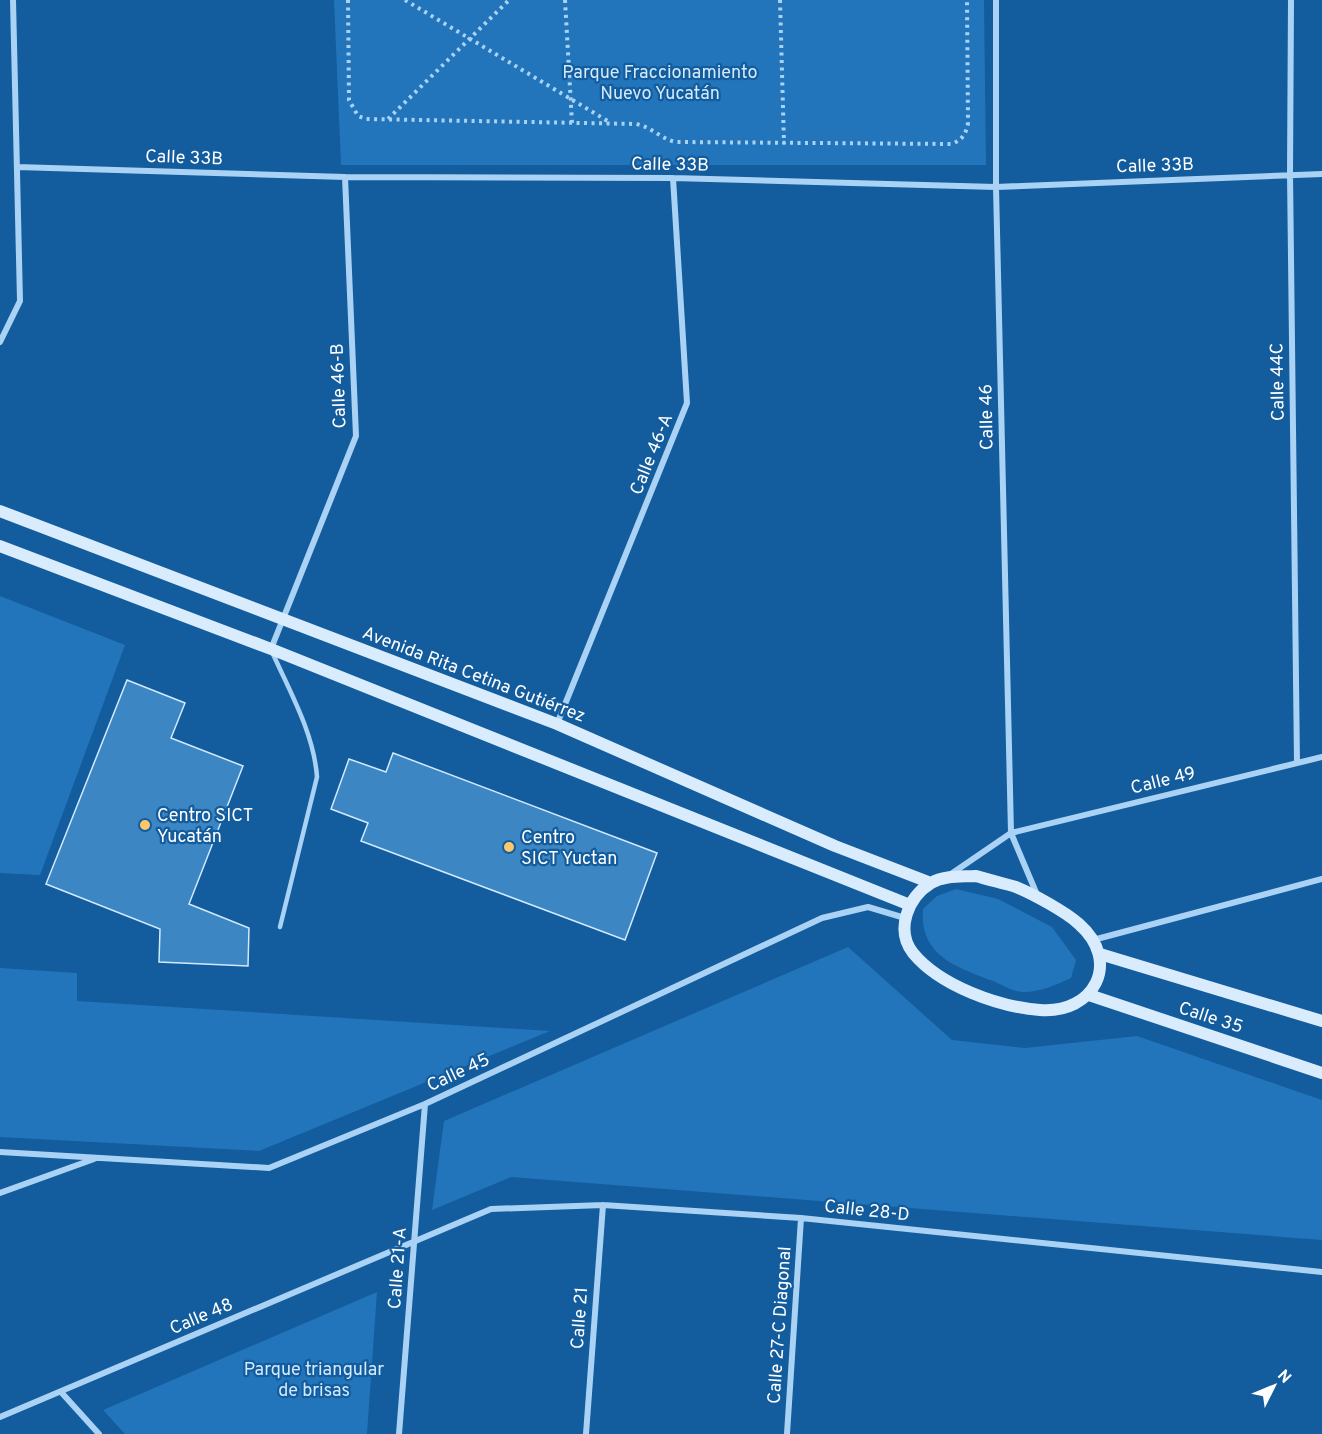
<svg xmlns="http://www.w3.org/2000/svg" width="1322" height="1434" font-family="Overpass,sans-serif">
  <rect width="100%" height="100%" fill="#135c9d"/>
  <path fill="#2275bb" d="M334 0H984L986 165H341Z
    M0 596 125 645 40 875 0 873Z
    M956 889 998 899 1052 927 1076 960 1071 978C1056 985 1040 992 1023 992 1014 992 1002 985 993 981 957 967 919 956 923 909L937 896Z
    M848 947 952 1040 1025 1048 1137 1036 1322 1100V1240L511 1177 432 1210 444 1121Z
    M0 968 77 973V1001L550 1031 259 1151 0 1137Z
    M377 1292 367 1434H125L103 1410Z"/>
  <path fill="#3c86c4" stroke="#d2eafd" stroke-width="1.5" d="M127 680 185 703 171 738 243 766 189 904 249 928 248 966 159 962 160 929 46 884Z
    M393 753 657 853 625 940 361 841 368 823 331 809 349 759 386 772Z"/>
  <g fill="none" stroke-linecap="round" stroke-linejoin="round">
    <path stroke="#a9d2f4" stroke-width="4" stroke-dasharray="3 4.5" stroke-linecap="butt" d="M348 0 349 100 358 116 366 119 636 124C652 127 661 139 676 142L952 144C963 139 966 134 968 123L967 0
      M405 0 611 123
      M565 0 572 123
      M780 0 784 144
      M388 119 509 0"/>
    <path stroke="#a9d2f4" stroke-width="4.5" d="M273 654C290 692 314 734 317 777L280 927"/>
    <path stroke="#a9d2f4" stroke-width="6" d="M996 0V187L1011 833 1038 897
      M1291 0 1290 174 1297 763
      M17 167 345 177 673 178 996 187 1322 174
      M0 342 20 301 13 0
      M271 649 356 436 345 177
      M557 724 687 403 673 178
      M951 874 1011 833 1322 757
      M1093 940 1322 879
      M0 1152 269 1168 425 1104 822 918 868 907 905 918
      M0 1193 94 1159
      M61 1392 99 1434
      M0 1417 491 1209 603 1205 801 1218 1322 1272
      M399 1434 425 1104
      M586 1434 603 1205
      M787 1434 801 1218"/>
    <path stroke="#d9ecfd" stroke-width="12" d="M0 511 557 724 835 846 931 883
      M0 546 271 649 910 905
      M976 876C989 880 1003 883 1016 887 1033 894 1066 912 1079 924 1122 962 1094 1014 1040 1010 999 1007 940 986 913 953 895 930 908 897 931 883 945 875 961 877 976 876Z
      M1100 954 1322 1021
      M1089 995 1322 1073"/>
  </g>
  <g fill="#ffc76c" stroke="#135c9d" stroke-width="2">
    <circle cx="145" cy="825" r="6"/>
    <circle cx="509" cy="847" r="6"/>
  </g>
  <g text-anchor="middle" stroke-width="4.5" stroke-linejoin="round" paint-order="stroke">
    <g font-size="18" fill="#d2eafd" stroke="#135c9d">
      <text x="660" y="78">Parque Fraccionamiento<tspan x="660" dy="21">Nuevo Yucatán</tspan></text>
      <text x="314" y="1375">Parque triangular<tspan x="314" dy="21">de brisas</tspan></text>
    </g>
    <g font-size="18" fill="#fff" stroke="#135c9d">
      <text transform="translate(184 157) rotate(2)" y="6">Calle 33B</text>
      <text transform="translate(670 164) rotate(1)" y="6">Calle 33B</text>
      <text transform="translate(1155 165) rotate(-2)" y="6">Calle 33B</text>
      <text transform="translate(1277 382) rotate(-91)" y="6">Calle 44C</text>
      <text transform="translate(338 386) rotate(-92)" y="6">Calle 46-B</text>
      <text transform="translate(986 417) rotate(-91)" y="6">Calle 46</text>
      <text transform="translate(651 454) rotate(-68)" y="6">Calle 46-A</text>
      <text transform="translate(474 674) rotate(21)" y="6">Avenida Rita Cetina Gutiérrez</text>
      <text transform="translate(1163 780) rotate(-14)" y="6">Calle 49</text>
      <text transform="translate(1211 1017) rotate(18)" y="6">Calle 35</text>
      <text transform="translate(458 1072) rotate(-25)" y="6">Calle 45</text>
      <text transform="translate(867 1210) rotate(6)" y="6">Calle 28-D</text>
      <text transform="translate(397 1268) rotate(-86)" y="6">Calle 21-A</text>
      <text transform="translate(201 1316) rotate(-23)" y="6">Calle 48</text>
      <text transform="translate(579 1318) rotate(-86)" y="6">Calle 21</text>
      <text transform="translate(779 1325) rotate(-86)" y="6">Calle 27-C Diagonal</text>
    </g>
    <g font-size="18" fill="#fff" stroke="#135c9d" text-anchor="start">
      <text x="157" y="821">Centro SICT<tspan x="157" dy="21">Yucatán</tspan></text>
      <text x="521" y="843">Centro<tspan x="521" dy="21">SICT Yuctan</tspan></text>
    </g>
  </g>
  <g transform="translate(1274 1386) rotate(47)" stroke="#135c9d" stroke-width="4.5" paint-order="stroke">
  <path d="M0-4.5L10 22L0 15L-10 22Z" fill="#ffffff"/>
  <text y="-9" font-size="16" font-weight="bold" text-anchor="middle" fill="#ffffff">N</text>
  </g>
</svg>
